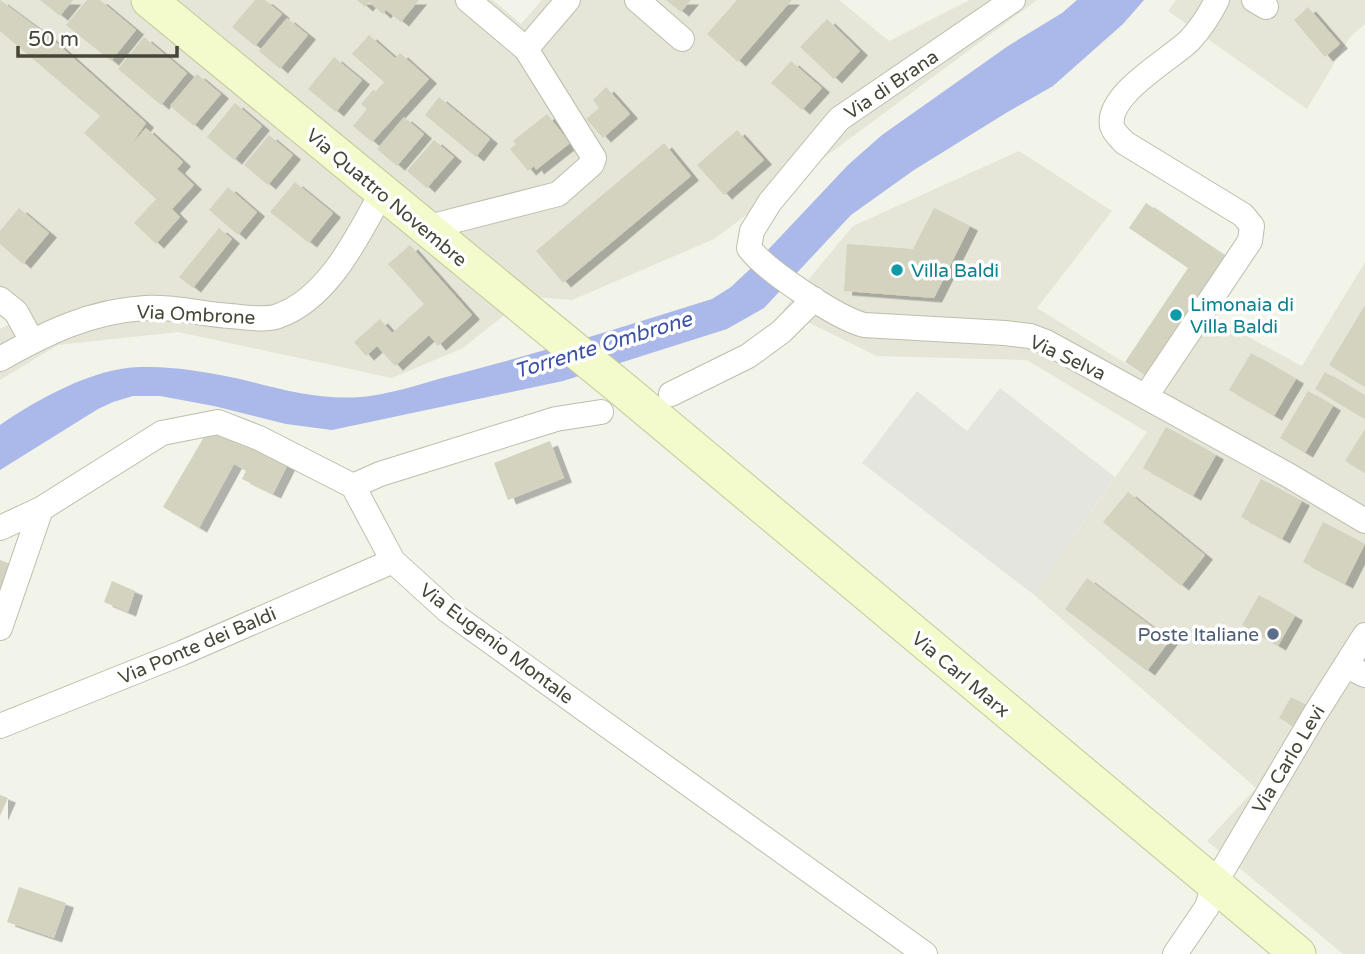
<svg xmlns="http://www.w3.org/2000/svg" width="1365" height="954" font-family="'Varela Round',sans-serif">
  <defs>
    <filter id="shadow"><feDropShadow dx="8" dy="4.5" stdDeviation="0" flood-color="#0004"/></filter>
  </defs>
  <rect width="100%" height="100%" fill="#f2f3e9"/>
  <path fill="#e5e6d8" d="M0 0H493L521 24 542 0H839L889 41 970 0H1037L714 239 572 300 536 297 503 316 463 348 392 378 178 332 58 345 0 380V329L10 324 0 316Z
    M1176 0H1365V24L1350 37 1307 109 1168 11Z
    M1019 151 1112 211 1037 308 1152 380 1213 318 1302 366 1365 262V954H1343L1207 841 1256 788 1033 594 1147 432 1027 360 877 356 783 310 853 226Z"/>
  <path fill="#e5e5e0" d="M1000 388 1115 477 1033 594 862 463 917 391 967 431Z"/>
  <path fill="#abb8ea" d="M1077 0H1144L1123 24 1053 86 1006 113 914 170 851 215 764 308 727 329 563 381 332 430 286 424 214 406 160 396H133L113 402 98 409 0 470V425C38 399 93 368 140 367 173 366 208 372 240 379 283 390 325 402 370 396 399 392 429 381 458 374 543 352 627 326 712 299L731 287 749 270 848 165 882 135 1008 46 1062 13Z"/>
  <path fill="#d4d3bf" filter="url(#shadow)" d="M0 0 50 37 146 123 131 145 146 128 183 162 177 169 194 185 172 209 180 217 156 244 134 223 156 199 84 133 100 116 0 31Z
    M40 0H73L60 16Z
    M87 0H100L136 30 111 61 66 25Z
    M255 0H265L282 14 255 46 232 27Z
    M357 0H419L401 22 386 10 383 14 369 2 365 7Z
    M666 0H691L681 12Z
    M737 0H792L738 62 707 34Z
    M1308 7 1340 44 1325 57 1294 20Z
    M287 18 308 35 280 69 259 51Z
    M827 19 860 51 834 79 800 47Z
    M369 35 395 58 400 53 429 79 372 142 353 126 367 109 361 104 373 90 376 91 384 82 352 54Z
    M144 37 187 73 161 105 118 69Z
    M334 57 362 80 336 112 308 89Z
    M791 61 822 88 802 110 771 83Z
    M197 74 221 94 194 126 170 106Z
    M606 87 630 114 603 138 586 119 599 108 593 100Z
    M439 97 490 139 476 157 425 115Z
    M235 103 262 126 234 160 207 137Z
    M547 114 570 143 536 170 534 166 528 171 510 149 516 144 513 141Z
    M404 117 424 134 397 166 377 149Z
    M737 130 764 160 724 195 697 165Z
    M269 135 293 155 268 185 244 165Z
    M434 140 454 157 427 188 407 171Z
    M664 143 691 176 563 283 536 251Z
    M295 182 333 213 309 243 270 212Z
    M228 187 257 212 238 235 209 210Z
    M1146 203 1232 261 1152 380 1125 362 1188 268 1129 228Z
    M19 208 49 233 23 264 0 244V231Z
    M934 208 970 226 934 298 844 291 847 244 913 249Z
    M219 228 232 239 193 288 179 277Z
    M410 245 472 315 438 346 429 335 395 366 377 346 366 356 354 342 380 319 392 333 424 304 388 264Z
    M1365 305V387L1329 365Z
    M1251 353 1296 379 1274 416 1229 390Z
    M1325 372 1365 396V419L1315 389Z
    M1308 391 1333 406 1305 453 1280 438Z
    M211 425 288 464 273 494 242 479 251 460 245 470 234 464 199 528 163 507Z
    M1166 427 1216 455 1193 496 1143 468Z
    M1365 429V473L1345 461Z
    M550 441 564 478 508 500 494 463Z
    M1261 479 1302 501 1282 539 1241 517Z
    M1128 492 1205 555 1181 586 1103 522Z
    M1323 522 1365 544 1345 584 1303 562Z
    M0 560 13 565 0 611Z
    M1087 578 1170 640 1147 671 1065 609Z
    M112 581 135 591 128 612 104 602Z
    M1259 595 1295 616 1278 646 1242 625Z
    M1291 697 1306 705 1294 726 1279 718Z
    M0 795 8 798 0 816Z
    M19 887 66 903 54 938 7 922Z"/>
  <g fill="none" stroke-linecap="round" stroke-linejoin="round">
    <g stroke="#bdbeac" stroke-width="26">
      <path id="street" d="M468 0 526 49 568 0
        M637 0 682 39
        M1013 0 839 119 770 202 752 231 749 248C765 270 837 318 864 325L1005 333 1030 336 1046 342 1288 475 1365 521
        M1254 0 1266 7
        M425 228 558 194 592 164 594 158 526 49
        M0 299 16 312 32 341
        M0 359C46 333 91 311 145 308 172 306 202 314 230 316 243 317 265 321 278 316 328 299 358 236 382 192
        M671 394 748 356 781 332 814 299
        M1146 396 1250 241 1252 226 1243 215 1125 143C1120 138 1114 133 1112 126 1106 94 1171 59 1190 40 1201 28 1210 14 1217 0
        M353 486 380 474 556 419 601 412
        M0 528 41 509 162 433 218 422 259 438 353 486 393 561 448 611 925 954
        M0 628 41 509
        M1346 666 1365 675
        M0 726 182 653 393 561
        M1175 954 1207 907 1214 885 1315 714 1365 635"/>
    </g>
    <g stroke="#c3c899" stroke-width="37">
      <path id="secondary" d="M149 0 626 392 1298 954"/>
    </g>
    <use href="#street" stroke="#fff" stroke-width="24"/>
    <use href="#secondary" stroke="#f3facc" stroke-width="35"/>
  </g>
  <g fill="#0f9aa8" stroke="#fff" stroke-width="2.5">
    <circle cx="897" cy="270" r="7"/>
    <circle cx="1176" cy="315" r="7"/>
  </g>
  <circle fill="#5c6f8a" stroke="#fff" stroke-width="2.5" cx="1273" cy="634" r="7"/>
  <g text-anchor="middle" stroke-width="7" stroke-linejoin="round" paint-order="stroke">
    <g font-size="19" fill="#464638" stroke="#fff">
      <text transform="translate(891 84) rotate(-34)" y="7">Via di Brana</text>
      <text transform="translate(387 197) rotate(40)" y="7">Via Quattro Novembre</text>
      <text transform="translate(196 314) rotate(3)" y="7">Via Ombrone</text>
      <text transform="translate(1068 357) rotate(25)" y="7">Via Selva</text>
      <text transform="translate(497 643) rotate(37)" y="7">Via Eugenio Montale</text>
      <text transform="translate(197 645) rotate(-23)" y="7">Via Ponte dei Baldi</text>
      <text transform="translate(961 674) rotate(40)" y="7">Via Carl Marx</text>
      <text transform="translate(1288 759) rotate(-59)" y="7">Via Carlo Levi</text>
    </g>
    <g font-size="19" fill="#0d838f" stroke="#fff" text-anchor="start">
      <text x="911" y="277">Villa Baldi</text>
      <text x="1190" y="311">Limonaia di<tspan x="1190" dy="22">Villa Baldi</tspan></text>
    </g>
    <g font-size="19" fill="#4e5e75" stroke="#fff" text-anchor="end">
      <text x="1259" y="641">Poste Italiane</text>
    </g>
    <g font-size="21" font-style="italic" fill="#3b50a8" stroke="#fff">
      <text transform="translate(603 345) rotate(-17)" y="7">Torrente Ombrone</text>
    </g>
  </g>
  <path d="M18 46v10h159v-10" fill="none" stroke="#464638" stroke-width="3.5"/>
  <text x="28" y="46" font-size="21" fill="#464638" stroke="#ffffff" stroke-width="5" paint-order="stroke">50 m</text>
</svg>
